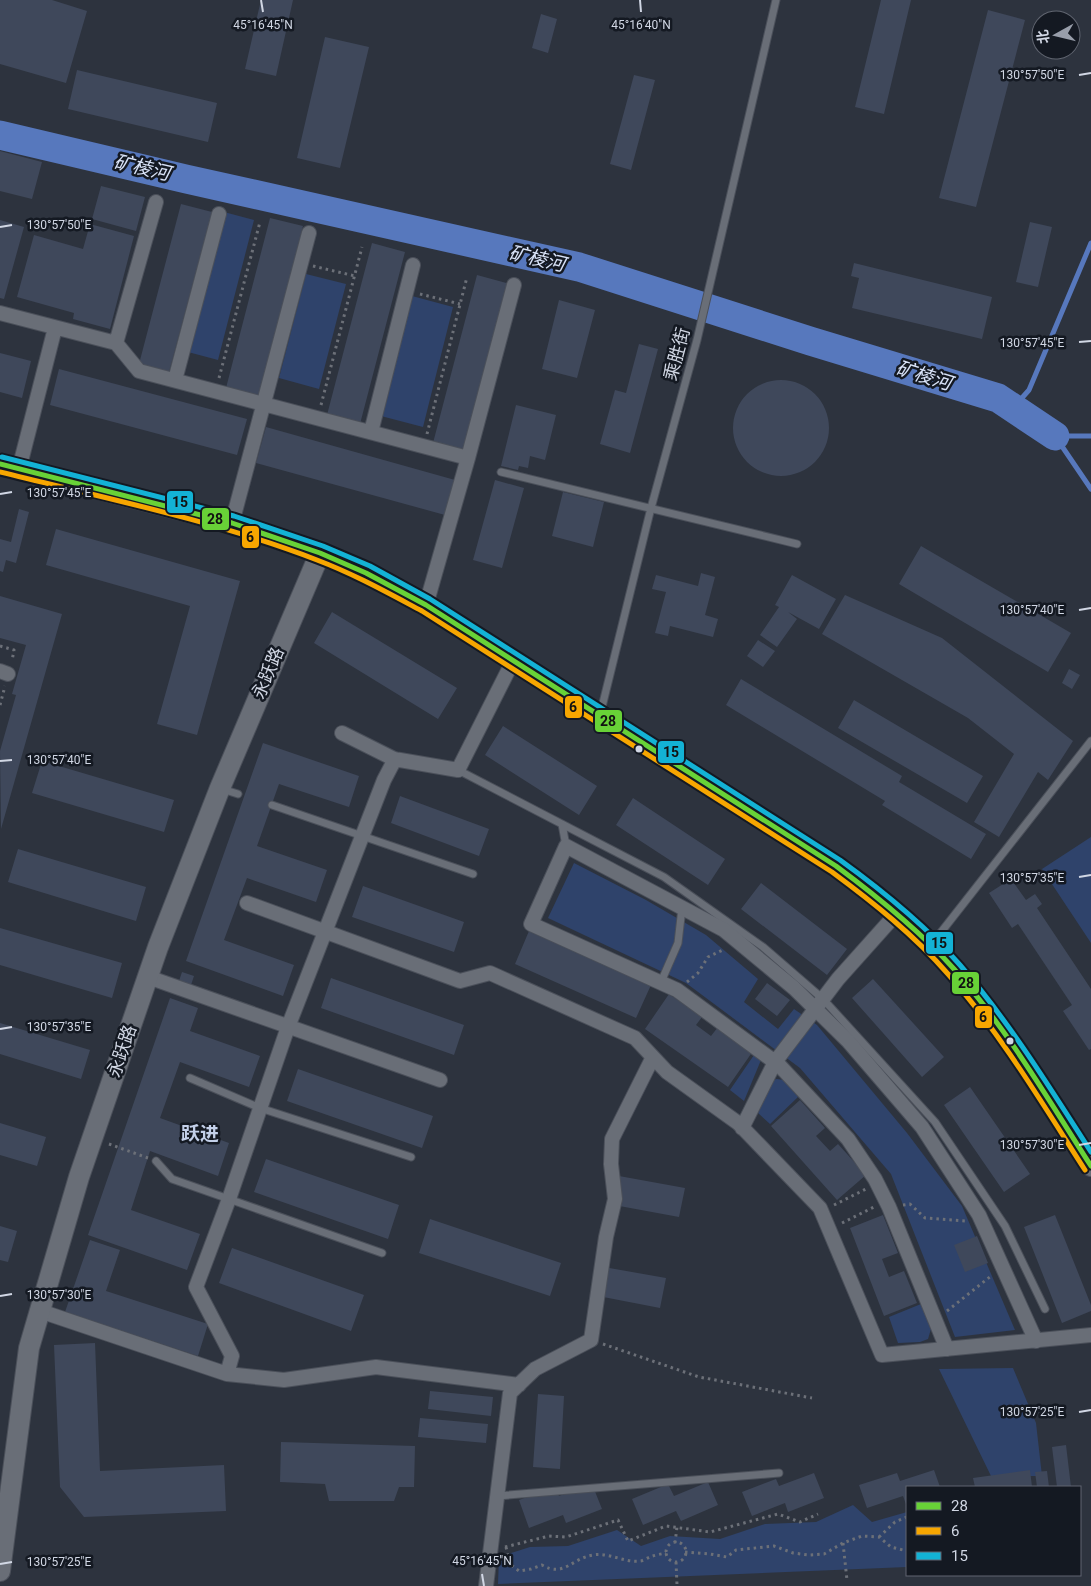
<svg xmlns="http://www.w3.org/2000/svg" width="1091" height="1586" font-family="Roboto,'Noto Sans SC',sans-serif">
  <rect width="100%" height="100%" fill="#2d333e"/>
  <path fill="#2f436b" d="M224 212 254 220 218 360 188 352Z
    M306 274 346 284 319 389 279 378Z
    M412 296 453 307 423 427 381 416Z
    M1091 837V943L1042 869Z
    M574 863 646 900 706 935 758 979 744 1002 778 1029 794 1009 817 1025 907 1133 962 1206 1015 1330 955 1337 891 1174 800 1068 686 983 548 918Z
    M754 1055 761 1060 744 1101 730 1090Z
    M777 1079 784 1080 798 1097 770 1124 758 1113 772 1080Z
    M921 1304 931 1329 928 1339 920 1342 898 1343 889 1317Z
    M1013 1368 1036 1423 1042 1476H991L939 1369Z
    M853 1505 872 1522 907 1512V1567L498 1584 499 1557 530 1547 568 1546 617 1530 641 1546 670 1536 720 1539 765 1524 816 1522Z"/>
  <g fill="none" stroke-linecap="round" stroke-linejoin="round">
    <path stroke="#5778bd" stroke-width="5" d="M1013 408 1029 390 1091 243
      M1055 436 1091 489
      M1055 436H1091"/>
    <path stroke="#5778bd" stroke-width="29" d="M0 135 186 179 579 267 810 341 998 398 1055 436"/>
  </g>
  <path fill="#3f485b" d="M0 0H52L87 11 66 83 0 64Z
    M261 0H293L276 76 245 69Z
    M881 0H911L884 114 855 107Z
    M988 10 1025 20 976 207 939 198Z
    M541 14 557 19 548 53 532 48Z
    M325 37 369 47 340 168 297 158Z
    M77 70 217 103 208 142 68 109Z
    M634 75 655 80 631 170 610 164Z
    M0 151 42 162 32 199 0 191Z
    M101 186 145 197 136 231 92 219Z
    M181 204 212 212 169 372 139 364Z
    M270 218 303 226 259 396 226 388Z
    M0 220 24 227 4 299 0 298Z
    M1030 222 1052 227 1038 287 1016 282Z
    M90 224 134 236 110 329 73 319 74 313 17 297 34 235 83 249Z
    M372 243 405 252 360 424 327 415Z
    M854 263 992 297 982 339 852 308 859 278 851 276Z
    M477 275 510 284 466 452 433 443Z
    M559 300 595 310 577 378 542 369Z
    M639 344 658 349 630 453 600 444 615 390 626 393Z
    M0 353 31 361 22 398 0 392Z
    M59 369 247 419 237 455 50 405Z
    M733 428a48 48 0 1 1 96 0a48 48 0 1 1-96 0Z
    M516 405 556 415 545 460 530 456 528 468 519 466 518 470 501 466Z
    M266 427 455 480 445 515 256 463Z
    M495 480 524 488 502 568 473 560Z
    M563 492 604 502 593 547 552 536Z
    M19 509 29 512 16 563 6 560 3 572 0 571V539L11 542Z
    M56 529 240 581 197 735 157 724 190 606 46 565Z
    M921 546 1071 633 1048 672 899 584Z
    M701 573 715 577 705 615 718 619 713 637 670 626 668 636 655 633 666 592 652 589 656 575 698 586Z
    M792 575 836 599 819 629 788 612 797 619 777 647 760 635 779 607 775 605Z
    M845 595 942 638 1073 741 1048 780 1038 772 999 837 974 822 1014 754 968 718 822 634Z
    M0 596 62 614 1 829 0 751 16 695 12 694 26 645 0 638Z
    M332 612 457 688 438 719 314 643Z
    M758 640 775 651 763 667 747 656Z
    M1069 669 1080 675 1072 689 1062 683Z
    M741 679 902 776 899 782 986 834 971 859 882 805 885 801 726 705Z
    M854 700 983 776 967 803 838 728Z
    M503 726 597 786 579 815 485 755Z
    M263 743 359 776 349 807 279 784 257 846 327 870 316 902 247 878 224 940 294 965 283 996 186 961Z
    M42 761 174 800 164 832 32 793Z
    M400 796 489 829 479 856 391 823Z
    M633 798 725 859 708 885 616 825Z
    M18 849 146 887 136 921 8 882Z
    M1011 879 1026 900 1035 894 1042 904 1037 908 1091 989V1049L1089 1050 1063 1011 1072 1005 1018 924 1012 928 989 893Z
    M761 883 847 949 827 975 741 909Z
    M363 886 464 922 454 952 352 917Z
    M0 928 122 963 112 998 0 965Z
    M529 931 651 985 636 1018 515 964Z
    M182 972 194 976 191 985 179 981Z
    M331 978 464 1025 454 1055 321 1008Z
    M873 979 944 1057 922 1077 852 998Z
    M767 983 790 1000 777 1016 755 999Z
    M669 994 702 1017 696 1025 711 1036 718 1027 753 1051 728 1087 645 1029Z
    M170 998 198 1008 190 1031 260 1056 249 1087 180 1062 160 1118 229 1143 218 1176 150 1151 131 1210 200 1234 187 1270 88 1235Z
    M0 1023 90 1050 81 1079 0 1054Z
    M298 1069 433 1116 422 1148 287 1101Z
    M970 1087 1030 1174 1004 1192 944 1105Z
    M800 1100 825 1128 816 1136 830 1151 838 1144 866 1175 837 1200 771 1126Z
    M0 1123 46 1137 37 1166 0 1155Z
    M266 1159 399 1205 388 1239 254 1192Z
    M619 1176 685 1188 679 1217 614 1205Z
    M883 1215 898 1253 882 1259 889 1277 904 1271 917 1303 884 1316 850 1228Z
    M1055 1215 1091 1305V1311L1062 1323 1024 1227Z
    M430 1219 561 1263 550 1296 419 1253Z
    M0 1226 17 1231 8 1262 0 1260Z
    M977 1236 988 1263 965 1272 954 1245Z
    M90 1240 120 1250 106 1291 208 1324 198 1356 65 1312Z
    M232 1248 364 1295 351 1331 219 1283Z
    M598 1266 666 1278 660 1308 593 1295Z
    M95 1343 100 1471 224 1465 226 1511 84 1517 60 1487 54 1345Z
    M430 1391 493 1397 491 1416 428 1409Z
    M538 1394 564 1396 560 1469 533 1467Z
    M420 1418 488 1424 486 1443 418 1437Z
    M281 1442 415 1446 414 1487H399L394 1501H329L325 1484 280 1482Z
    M1066 1445 1071 1487H1057L1052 1447Z
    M934 1470 940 1487H907V1507L903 1496 867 1508 859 1485 897 1473 900 1481Z
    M1030 1470 1032 1487H975L973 1478Z
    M1047 1471 1049 1487H1037L1035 1472Z
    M814 1473 824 1498 788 1512 785 1503 752 1516 742 1492 776 1479 779 1486Z
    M708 1482 718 1505 681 1521 676 1511 643 1525 632 1499 668 1484 674 1496Z
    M592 1484 602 1509 566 1523 563 1515 529 1528 519 1500 555 1487 559 1496Z"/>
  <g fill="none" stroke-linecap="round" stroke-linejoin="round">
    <g stroke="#4b505a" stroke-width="9">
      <path id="lane" d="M501 472 797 544
        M600 715 651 508 697 340 776 0
        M458 770 664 877 763 947 823 999 935 1122 1005 1226 1045 1309
        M222 789 238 794
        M272 805 473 874
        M562 824 566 846
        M931 945 1091 741
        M661 982 678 943 682 908
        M190 1078 260 1108 411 1157
        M156 1161 172 1179 382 1253
        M497 1496 779 1473"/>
    </g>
    <g stroke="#4b505a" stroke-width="16">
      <path id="street" d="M0 313 116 343 139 371 468 458
        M116 343 156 202
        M175 380 219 214
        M371 432 413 265
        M19 469 55 328
        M232 523 309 233
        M426 605 468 458 514 285
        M0 671 8 674
        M342 733 394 759 458 770 513 661
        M247 903 460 981 490 973 635 1038 667 1072 738 1123 820 1208 882 1355 1091 1335
        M148 977 440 1080
        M742 1128 775 1062 838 979 897 913
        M40 1311 227 1374 232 1356 196 1287 229 1199 288 1027 384 780 395 759
        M947 1349 889 1207 875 1179 848 1139 779 1065 677 990 531 924 566 846 724 930 794 988 848 1041 922 1127 979 1215 1036 1341
        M227 1374 284 1380 376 1367 519 1385
        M486 1586 510 1393 535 1369 591 1340 606 1237 615 1199 611 1164 612 1139 653 1057"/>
    </g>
    <g stroke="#4b505a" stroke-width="22">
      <path id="secondary" d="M0 464 232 523 320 553 366 573 426 605 836 866C869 890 901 915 930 944 995 1008 1041 1090 1091 1166
        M0 1571 29 1348 79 1177 158 947 220 788 320 553"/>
    </g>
    <path stroke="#6c7078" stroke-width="3" stroke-dasharray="2.5 4" stroke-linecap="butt" d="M313 266 355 276
      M420 294 460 304
      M219 378 260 222
      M321 405 362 247
      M427 434 467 277
      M0 646 14 650 12 661
      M0 705 5 686
      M687 982 698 973 708 957 725 949
      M109 1144 148 1158
      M834 1205 866 1189
      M903 1205 910 1204 925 1218 966 1221
      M842 1223 874 1207
      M947 1311 991 1276
      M603 1344 699 1377 812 1398
      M879 1537 895 1522 907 1517
      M666 1552a10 10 0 1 1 20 0a10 10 0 1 1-20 0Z
      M675 1543 677 1527
      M843 1543 847 1580
      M505 1547 549 1536 566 1537 618 1520 628 1541 666 1526 710 1532 778 1514 800 1522 818 1514
      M506 1547 510 1564 519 1571 531 1569 542 1565C564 1578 572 1558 593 1555 609 1552 624 1563 640 1561 643 1561 647 1558 650 1557 655 1555 661 1554 666 1553
      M685 1552 710 1554 727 1557 736 1550 774 1546 793 1553 809 1555 824 1554 843 1543 862 1536 879 1537 891 1547 907 1551
      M676 1562 677 1585"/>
    <use href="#lane" stroke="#696e77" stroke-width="7"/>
    <use href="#street" stroke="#696e77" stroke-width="14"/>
    <use href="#secondary" stroke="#696e77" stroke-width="20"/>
    <g stroke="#141922" stroke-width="9">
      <path id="bus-1" d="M0 464 232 523 320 553 366 573 426 605 836 866C878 897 919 930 954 969 1007 1029 1048 1099 1091 1166"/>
    </g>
    <g stroke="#141922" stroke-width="9">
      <path id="bus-2" d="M0 472C105 498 216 521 317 560 354 574 388 593 422 611L832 872C874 903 914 935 948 974 1001 1034 1042 1103 1085 1170"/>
    </g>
    <g stroke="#141922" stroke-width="9">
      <path id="bus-3" d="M2 457 234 516 323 546 370 566 430 599 840 860C883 891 925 925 960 965 1010 1023 1050 1088 1091 1152"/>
    </g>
    <use href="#bus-1" stroke="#68d237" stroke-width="5"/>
    <use href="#bus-2" stroke="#f7a600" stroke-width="5"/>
    <use href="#bus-3" stroke="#13b2d5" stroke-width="5"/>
  </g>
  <path fill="none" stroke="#d1d7e4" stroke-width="2" d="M261 0 263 12M640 0 641 12M1079 75 1091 73M0 227 12 225M1079 342 1091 341M0 494 12 492M1079 610 1091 608M0 761 12 760M1079 877 1091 875M0 1029 12 1027M1079 1145 1091 1143M0 1296 12 1294M1079 1412 1091 1410M0 1564 12 1562M482 1574 484 1586"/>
  <g fill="#d1d7e4" stroke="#141922" stroke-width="2">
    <circle cx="639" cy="749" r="4.5"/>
    <circle cx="1010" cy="1041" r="4.5"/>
  </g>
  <g text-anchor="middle" stroke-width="5" stroke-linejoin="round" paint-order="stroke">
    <g font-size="18" fill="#d1d7e4" stroke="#141922">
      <text transform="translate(677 354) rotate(-75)" y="6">乘胜街</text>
      <text transform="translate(268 673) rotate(-67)" y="6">永跃路</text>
      <text transform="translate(122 1051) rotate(-71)" y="6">永跃路</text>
    </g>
    <g font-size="19" font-style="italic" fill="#dae4f9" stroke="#141922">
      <text transform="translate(142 167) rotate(13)" y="7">矿棱河</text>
      <text transform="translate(537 258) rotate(13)" y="7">矿棱河</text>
      <text transform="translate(924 375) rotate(17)" y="7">矿棱河</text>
    </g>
    <g font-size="19" font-weight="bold" fill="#c3d0e9" stroke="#141922">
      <text x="200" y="1140">跃进</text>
    </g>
  </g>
  <g font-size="12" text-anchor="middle" fill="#d1d7e4" stroke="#141922" stroke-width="5" stroke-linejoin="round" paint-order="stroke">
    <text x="263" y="29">45°16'45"N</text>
    <text x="641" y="29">45°16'40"N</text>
    <text x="1032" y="79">130°57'50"E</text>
    <text x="59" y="229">130°57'50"E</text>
    <text x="1032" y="347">130°57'45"E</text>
    <text x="59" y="497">130°57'45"E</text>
    <text x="1032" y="614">130°57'40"E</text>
    <text x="59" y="764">130°57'40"E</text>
    <text x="1032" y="882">130°57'35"E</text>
    <text x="59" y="1031">130°57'35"E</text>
    <text x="1032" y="1149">130°57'30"E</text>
    <text x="59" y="1299">130°57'30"E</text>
    <text x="1032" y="1416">130°57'25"E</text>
    <text x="482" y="1565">45°16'45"N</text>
    <text x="59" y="1566">130°57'25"E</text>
  </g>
  <g stroke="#141922" stroke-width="2">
    <rect x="166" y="490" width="28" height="24" rx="5" fill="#13b2d5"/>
    <rect x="201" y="507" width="29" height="24" rx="5" fill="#68d237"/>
    <rect x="241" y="525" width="19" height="24" rx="5" fill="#f7a600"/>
    <rect x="564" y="695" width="19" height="24" rx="5" fill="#f7a600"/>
    <rect x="594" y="709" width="29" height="24" rx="5" fill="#68d237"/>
    <rect x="657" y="740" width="28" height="24" rx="5" fill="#13b2d5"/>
    <rect x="925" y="931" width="29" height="24" rx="5" fill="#13b2d5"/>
    <rect x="951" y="971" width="29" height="24" rx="5" fill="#68d237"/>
    <rect x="974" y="1005" width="19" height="24" rx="5" fill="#f7a600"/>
  </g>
  <g font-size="14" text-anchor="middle" font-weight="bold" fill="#111">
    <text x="180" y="507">15</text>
    <text x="215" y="524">28</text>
    <text x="250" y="542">6</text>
    <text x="573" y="712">6</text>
    <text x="608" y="726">28</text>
    <text x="671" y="757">15</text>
    <text x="939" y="948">15</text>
    <text x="966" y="988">28</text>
    <text x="983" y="1022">6</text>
  </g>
  <rect x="906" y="1486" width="175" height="90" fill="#141922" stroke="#606570"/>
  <rect x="916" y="1502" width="25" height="8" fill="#68d237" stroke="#606570"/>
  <text x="951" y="1511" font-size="15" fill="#d1d7e4">28</text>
  <rect x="916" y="1527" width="25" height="8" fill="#f7a600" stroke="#606570"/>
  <text x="951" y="1536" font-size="15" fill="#d1d7e4">6</text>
  <rect x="916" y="1552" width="25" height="8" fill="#13b2d5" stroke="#606570"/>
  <text x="951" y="1561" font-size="15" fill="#d1d7e4">15</text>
  <g transform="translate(1056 35) rotate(262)"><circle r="24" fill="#141922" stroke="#606570"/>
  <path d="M0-4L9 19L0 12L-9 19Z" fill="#989eaa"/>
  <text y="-8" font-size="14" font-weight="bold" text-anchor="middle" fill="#d1d7e4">北</text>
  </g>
</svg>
